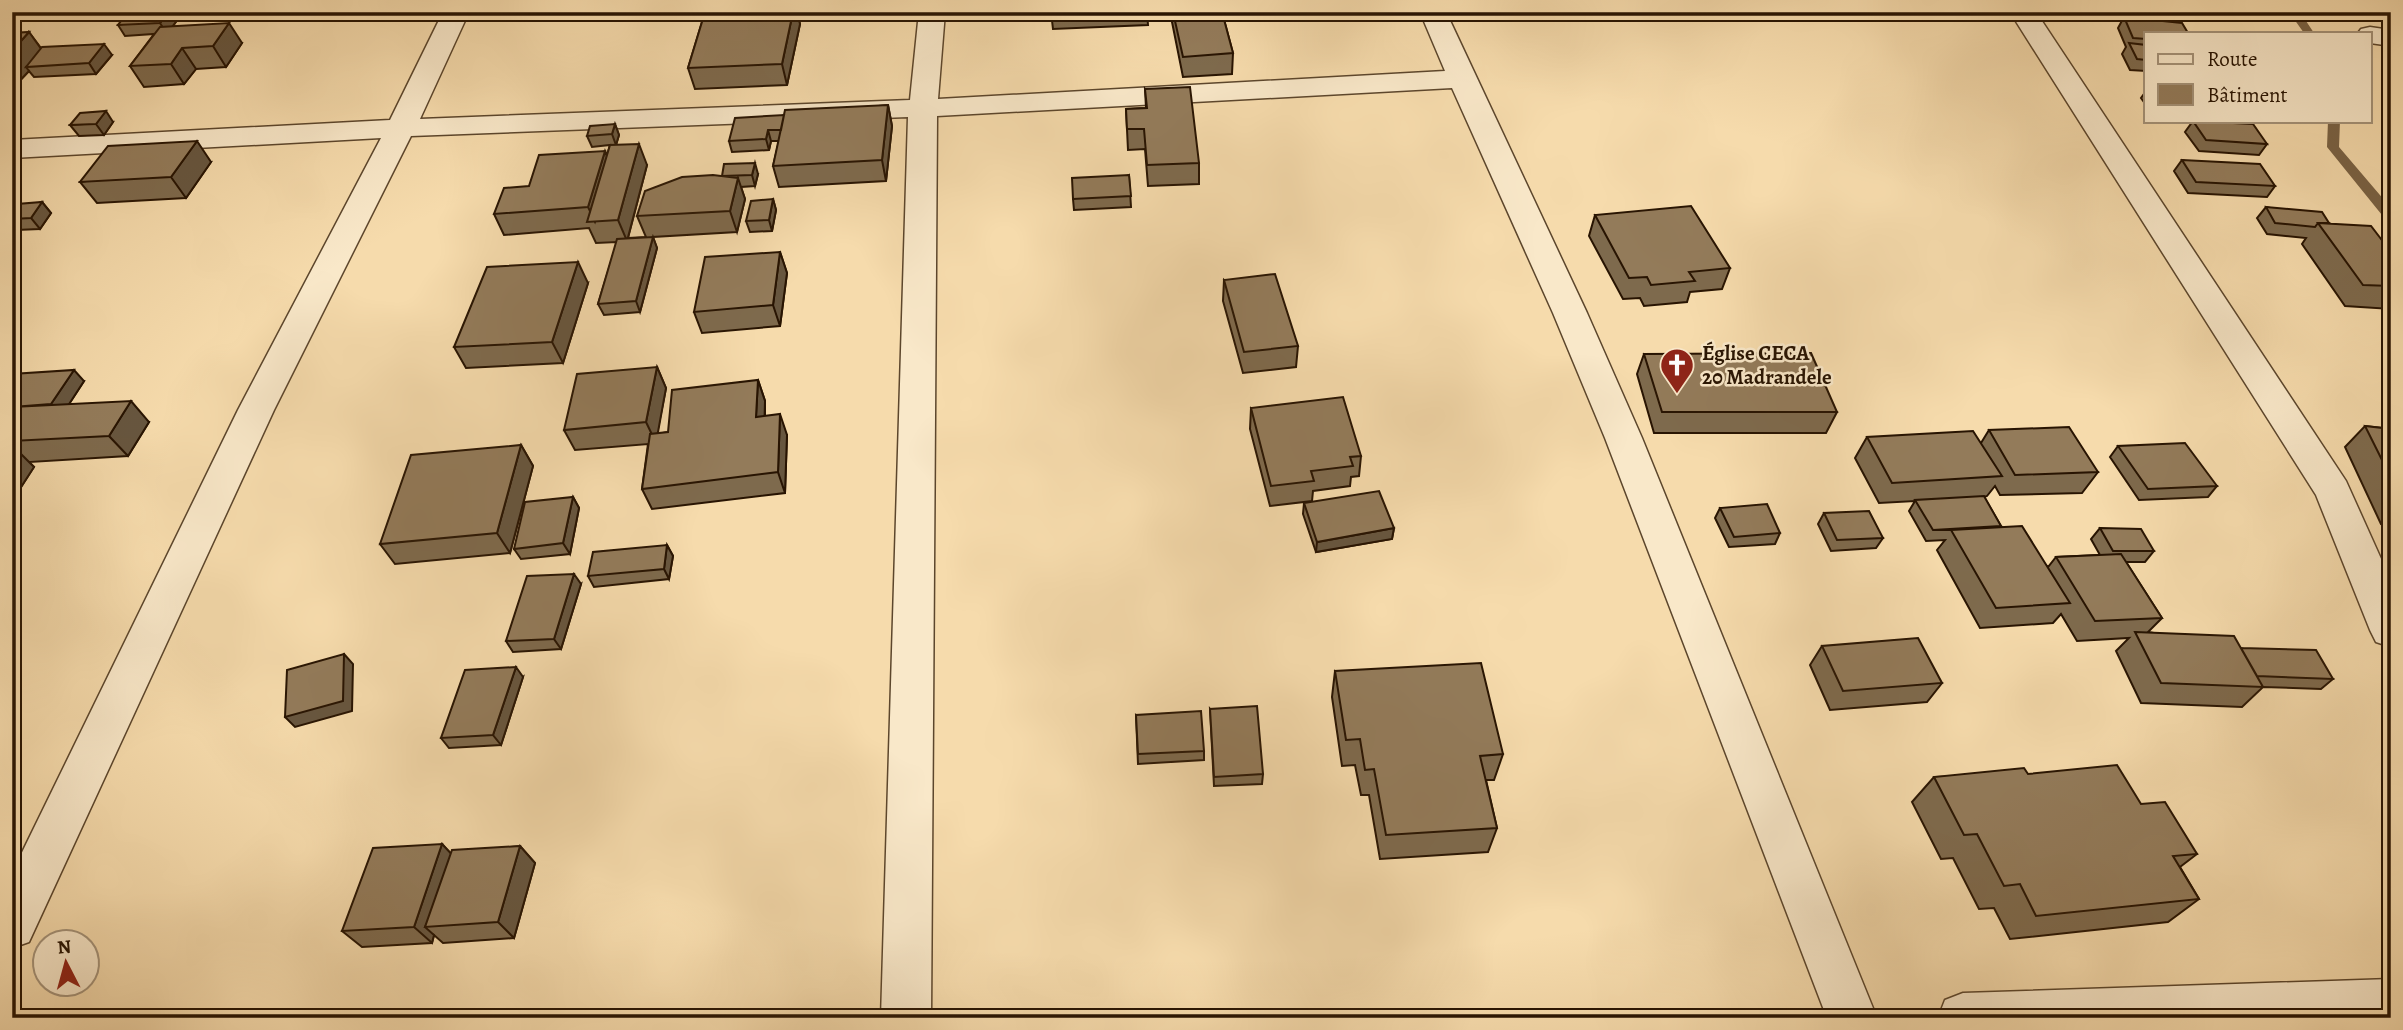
<svg xmlns="http://www.w3.org/2000/svg" width="2403" height="1030" font-family="Alegreya,serif">
  <rect width="100%" height="100%" fill="#f6dbac"/>
  <filter id="stains"><feTurbulence type="fractalNoise" baseFrequency=".00286" numOctaves="4"/><feColorMatrix values="0 0 0 0 .2 0 0 0 0 .09 0 0 0 0 .02 0 0 0 .5 -.17"/></filter>
  <radialGradient id="worn" r=".72"><stop offset=".6" stop-color="#630" stop-opacity="0"/><stop offset="1" stop-color="#630" stop-opacity=".3"/></radialGradient>
  <g fill="none" stroke-linecap="round" stroke-linejoin="round">
    <path fill="#7a6345" fill-rule="evenodd" d="M2289 12H2300L2314 33H2304Z
      M2328 121H2340L2339 147 2391 208V221L2386 220 2327 147Z"/>
    <g stroke="#5c462c" stroke-width="3">
      <path id="minor" d="M443 12H469L420 119 910 100 919 12H945L938 99 1445 71 1420 12H1446L1587 313 1642 438 1877 1018H1827L1605 438 1553 313 1452 88 937 116 931 1018H881L908 117 411 136 274 410 29 942 12 948V873L238 410 381 138 12 158V140L390 120Z
        M2010 12H2036L2346 481 2391 581V647L2376 642 2370 630 2316 495Z
        M2370 27 2391 30V46L2370 43V33H2358L2361 29Z
        M2391 979V1018H1938L1945 1000 1963 993Z"/>
    </g>
    <use href="#minor" fill="#f9e8c9" fill-rule="evenodd"/>
  </g>
  <path fill="#7e6a4d" stroke="#281402" stroke-width="2" d="M183 12 173 26 242 43 226 67 196 69 184 84 144 87 130 66 154 34 125 36 118 25Z
    M237 12H296L239 16Z
    M705 12H797L800 24 787 85 695 89 688 68Z
    M1051 12H1147L1148 25 1053 29Z
    M1170 12H1222L1233 53 1232 74 1183 77Z
    M1611 12H1657L1655 19 1616 21Z
    M2124 17 2146 33V71L2130 70 2122 54 2126 47 2118 28Z
    M29 32 41 48 112 55 96 74 34 77 29 71 12 89Z
    M1145 89 1199 163V184L1148 186 1145 149 1128 150 1126 109 1146 108Z
    M2146 91V105L2141 98Z
    M888 105 892 126 886 181 779 187 773 166 779 141H771L769 150 732 152 729 141 784 115Z
    M2193 121 2267 144 2259 155 2199 151 2185 132Z
    M113 122 104 135 79 136 70 125Z
    M615 124 619 135 616 145 647 165 628 238 646 237 637 216 722 176 758 174 755 186 741 187 745 199 737 232 653 237 657 248 640 312 604 315 598 304 617 242 596 243 589 228 504 235 494 214 529 186 605 151 607 155 610 145 592 147 587 136Z
    M2182 160 2275 186 2267 197 2188 193 2174 171Z
    M211 162 186 198 97 203 80 182Z
    M1129 175 1131 207 1074 210 1073 199Z
    M773 199 776 210 772 231 750 232 746 221Z
    M42 202 51 213 40 229 16 230 12 226V211Z
    M2266 207 2329 223 2391 252V309L2345 306 2302 244 2306 238 2267 234 2257 218Z
    M1595 215 1730 268 1722 289 1690 292 1687 302 1644 306 1640 298 1623 299 1589 236Z
    M780 252 787 273 780 326 702 333 694 312Z
    M1224 280 1298 346 1296 367 1243 373 1223 301Z
    M588 283 563 363 466 368 454 347Z
    M1644 354 1837 412 1826 433H1654L1637 374Z
    M657 367 666 388 657 434 668 432 758 380 765 401V416L787 435 785 493 652 509 642 489 648 444 575 450 564 430Z
    M12 374 84 381 69 404 149 422 128 456 29 462 34 467 12 501Z
    M1251 408 1361 456 1359 476 1351 477 1350 486 1313 491 1312 501 1270 506 1250 429Z
    M2365 426 2391 429V526L2381 524 2345 447Z
    M1989 430 2098 472 2082 493 2000 495 1995 486 1987 496 1984 497 2001 526 2048 567 2056 557 2100 555 2091 539 2100 528 2154 551 2145 562H2126L2162 618 2148 632 2241 648 2333 679 2321 689 2263 687 2242 707 2141 703 2116 651 2129 638 2077 641 2061 614 2053 623 1980 628 1937 550 1945 540 1926 541 1909 511 1915 501 1879 503 1855 458 1867 437 1981 443Z
    M521 445 533 466 510 553 395 564 380 544Z
    M2118 446 2217 486 2208 497 2139 500 2110 457Z
    M573 497 579 508 570 554 521 559 514 549Z
    M1304 503 1394 528 1392 539 1316 552 1303 514Z
    M1720 508 1780 533 1775 544 1729 547 1715 518Z
    M1824 513 1883 538 1876 548 1831 551 1818 524Z
    M667 545 673 556 669 579 594 587 588 576Z
    M581 584 561 649 513 652 506 641Z
    M1822 646 1942 683 1927 702 1830 710 1810 665Z
    M1335 671 1503 754 1494 780H1486L1497 828 1488 852 1380 859 1369 795H1361L1355 765 1342 766 1332 697Z
    M523 677 501 745 449 748 441 738Z
    M1210 709 1263 774 1262 784 1214 786Z
    M1136 715 1204 751V760L1138 764Z
    M2028 774 2141 804 2197 854 2180 867 2199 899 2168 922 2010 939 1994 908 1979 909 1953 858 1941 859 1912 802 1934 777Z
    M442 844 450 853 520 846 535 863 514 938 443 943 434 935 432 943 362 947 342 931Z"/>
  <path fill="#67563f" stroke="#281402" stroke-width="2" d="M169 12H183L167 34 160 23Z
    M793 12H797L800 24 787 85 782 64Z
    M229 23 242 43 226 67 213 46Z
    M29 32 44 53 26 67 29 71 12 89V51Z
    M104 44 112 55 96 74 89 63Z
    M182 48 196 69 184 84 171 64Z
    M888 105 892 126 886 181 882 160Z
    M106 111 113 122 104 135 96 124Z
    M615 124 619 135 616 145 612 134Z
    M768 130 771 141 769 150 766 139Z
    M197 141 211 162 186 198 171 177Z
    M639 144 647 165 627 241 618 220Z
    M605 151 613 172 595 222 588 207Z
    M755 163 758 174 755 186 752 175Z
    M738 178 745 199 737 232 730 211Z
    M773 199 776 210 772 231 769 220Z
    M42 202 51 213 40 229 31 218Z
    M653 237 657 248 640 312 636 301Z
    M780 252 787 273 780 326 773 305Z
    M578 262 588 283 563 363 552 342Z
    M657 367 666 388 656 443 646 422Z
    M74 370 84 381 62 415 51 404Z
    M758 380 765 401 764 438 756 417Z
    M131 401 149 422 128 456 109 436Z
    M780 414 787 435 785 493 778 472Z
    M521 445 533 466 510 553 497 533Z
    M13 446 34 467 12 501V447Z
    M573 497 579 508 570 554 563 543Z
    M1394 528 1392 539 1316 552 1317 542Z
    M667 545 673 556 669 579 664 569Z
    M574 574 581 584 561 649 554 639Z
    M344 654 353 664 352 711 295 727 285 717Z
    M516 667 523 677 501 745 493 735Z
    M442 844 459 862 425 927 434 935 432 943 414 927Z
    M520 846 535 863 514 938 498 922Z"/>
  <path fill="#937b5a" stroke="#281402" stroke-width="2" d="M128 12H169L160 23 118 25Z
    M705 12H793L782 64 688 68Z
    M1173 12H1222L1233 53 1183 57Z
    M2124 17 2182 23 2188 33H2146V39L2133 38Z
    M229 23 213 46 182 48 171 64 130 66 160 27Z
    M29 32 12 51V33Z
    M2129 43 2146 45V60L2137 59Z
    M104 44 89 63 26 67 42 47Z
    M1190 87 1199 163 1147 165 1144 129H1127L1126 109 1147 108 1145 89Z
    M888 105 882 160 773 166 785 110Z
    M106 111 96 124 70 125 80 113Z
    M784 115 781 130H768L766 139 729 141 735 118Z
    M2193 121 2253 124 2267 144 2206 140Z
    M615 124 612 134 587 136 590 126Z
    M197 141 171 177 80 182 108 146Z
    M639 144 618 220 587 222 610 145Z
    M605 151 588 207 494 214 504 188 529 186 539 155Z
    M2182 160 2260 164 2275 186 2196 182Z
    M755 163 752 175 722 176 724 164Z
    M713 175 738 178 730 211 637 216 645 191 682 177Z
    M1129 175 1131 196 1073 199 1072 178Z
    M773 199 769 220 746 221 751 201Z
    M42 202 31 218 12 219V211L17 204Z
    M1691 206 1730 268 1689 272 1695 281 1651 285 1647 277 1629 278 1595 215Z
    M2266 207 2322 212 2329 223H2318L2315 227 2275 223Z
    M2318 223 2371 226 2391 252V286L2363 285Z
    M653 237 636 301 598 304 617 239Z
    M780 252 773 305 694 312 705 257Z
    M578 262 552 342 454 347 487 267Z
    M1275 274 1298 346 1244 352 1224 280Z
    M1811 353 1837 412H1662L1644 354Z
    M657 367 646 422 564 430 577 374Z
    M74 370 51 404 12 407V374Z
    M758 380 756 417 780 414 778 472 642 489 650 434 668 432 672 390Z
    M1343 397 1361 456 1350 457 1353 466 1311 471 1314 481 1271 486 1251 408Z
    M131 401 109 436 12 441V407Z
    M2365 426 2391 429V478Z
    M2069 427 2098 472 2015 475 1989 430Z
    M1973 431 2002 476 1892 483 1867 437Z
    M2185 443 2217 486 2148 489 2118 446Z
    M521 445 497 533 380 544 411 455Z
    M1379 491 1394 528 1317 542 1304 503Z
    M1984 496 2001 526 1933 530 1915 500Z
    M573 497 563 543 514 549 525 502Z
    M1767 504 1780 533 1734 537 1720 508Z
    M1869 511 1883 538 1837 540 1824 513Z
    M2022 526 2070 603 1996 608 1951 530Z
    M2100 528 2141 529 2154 551H2113Z
    M667 545 664 569 588 576 593 552Z
    M2121 554 2162 618 2095 621 2056 557Z
    M574 574 554 639 506 641 527 576Z
    M2135 632 2234 636 2263 687 2161 683Z
    M1918 638 1942 683 1843 691 1822 646Z
    M2241 648 2316 650 2333 679 2257 676Z
    M344 654 343 701 285 717 287 670Z
    M1481 663 1503 754 1480 756 1497 828 1386 835 1374 769 1365 770 1360 739 1346 740 1335 671Z
    M516 667 493 735 441 738 465 670Z
    M1257 706 1263 774 1214 777 1210 709Z
    M1201 711 1204 751 1138 754 1136 715Z
    M2117 765 2141 804 2165 802 2197 854 2173 856 2199 899 2036 916 2020 884 2004 886 1977 834 1964 835 1934 777 2024 768 2028 774Z
    M442 844 414 927 342 931 373 848Z
    M520 846 498 922 425 927 452 850Z"/>
  <defs>
    <g id="church-pin" transform="scale(1.75)"><path d="M0 17L-7.5 6A9.5 9.5 0 1 1 7.5 6Z" fill="#8f2418" stroke="#f9e8c9"/><path d="M-1.2-6h2.4v3.5h3.3v2.4h-3.3V6h-2.4V-.1h-3.3v-2.4h3.3Z" fill="#fff"/></g>
  </defs>
  <g fill-rule="evenodd">
    <use href="#church-pin" x="1677" y="365"/>
  </g>
  <g text-anchor="middle" stroke-width="5" stroke-linejoin="round" paint-order="stroke">
    <g font-size="21" font-weight="bold" fill="#281402" stroke="#f9e8c9" text-anchor="start">
      <text x="1702" y="360">Église CECA<tspan x="1702" dy="24">20 Madrandele</tspan></text>
    </g>
  </g>
  <rect width="2403" height="1030" fill="none" stroke="#f6dbac" stroke-width="42"/>
  <rect x="14" y="14" width="2375" height="1002" fill="none" stroke="#281402" stroke-width="3.5"/>
  <rect x="21" y="21" width="2361" height="988" fill="none" stroke="#281402" stroke-width="2"/>
  <rect x="2144" y="32" width="228" height="91" fill="#f9e8c9" stroke="#a59379" stroke-width="2"/>
  <rect x="2158" y="54" width="35" height="10" fill="#f9e8c9" stroke="#a59379" stroke-width="2"/>
  <text x="2207" y="66" font-size="21" fill="#281402">Route</text>
  <rect x="2158" y="84" width="35" height="21" fill="#937b5a" stroke="#a59379" stroke-width="2"/>
  <text x="2207" y="102" font-size="21" fill="#281402">Bâtiment</text>
  <g transform="translate(66 963) rotate(354)"><circle r="33" fill="#f9e8c9" stroke="#a59379" stroke-width="2"/>
  <path d="M0-5L12 26L0 18L-12 26Z" fill="#8f2418"/>
  <text y="-10" font-size="19" font-weight="bold" text-anchor="middle" fill="#281402">N</text>
  </g>
  <rect width="100%" height="100%" filter="url(#stains)"/>
  <rect width="100%" height="100%" fill="url(#worn)"/>
</svg>
